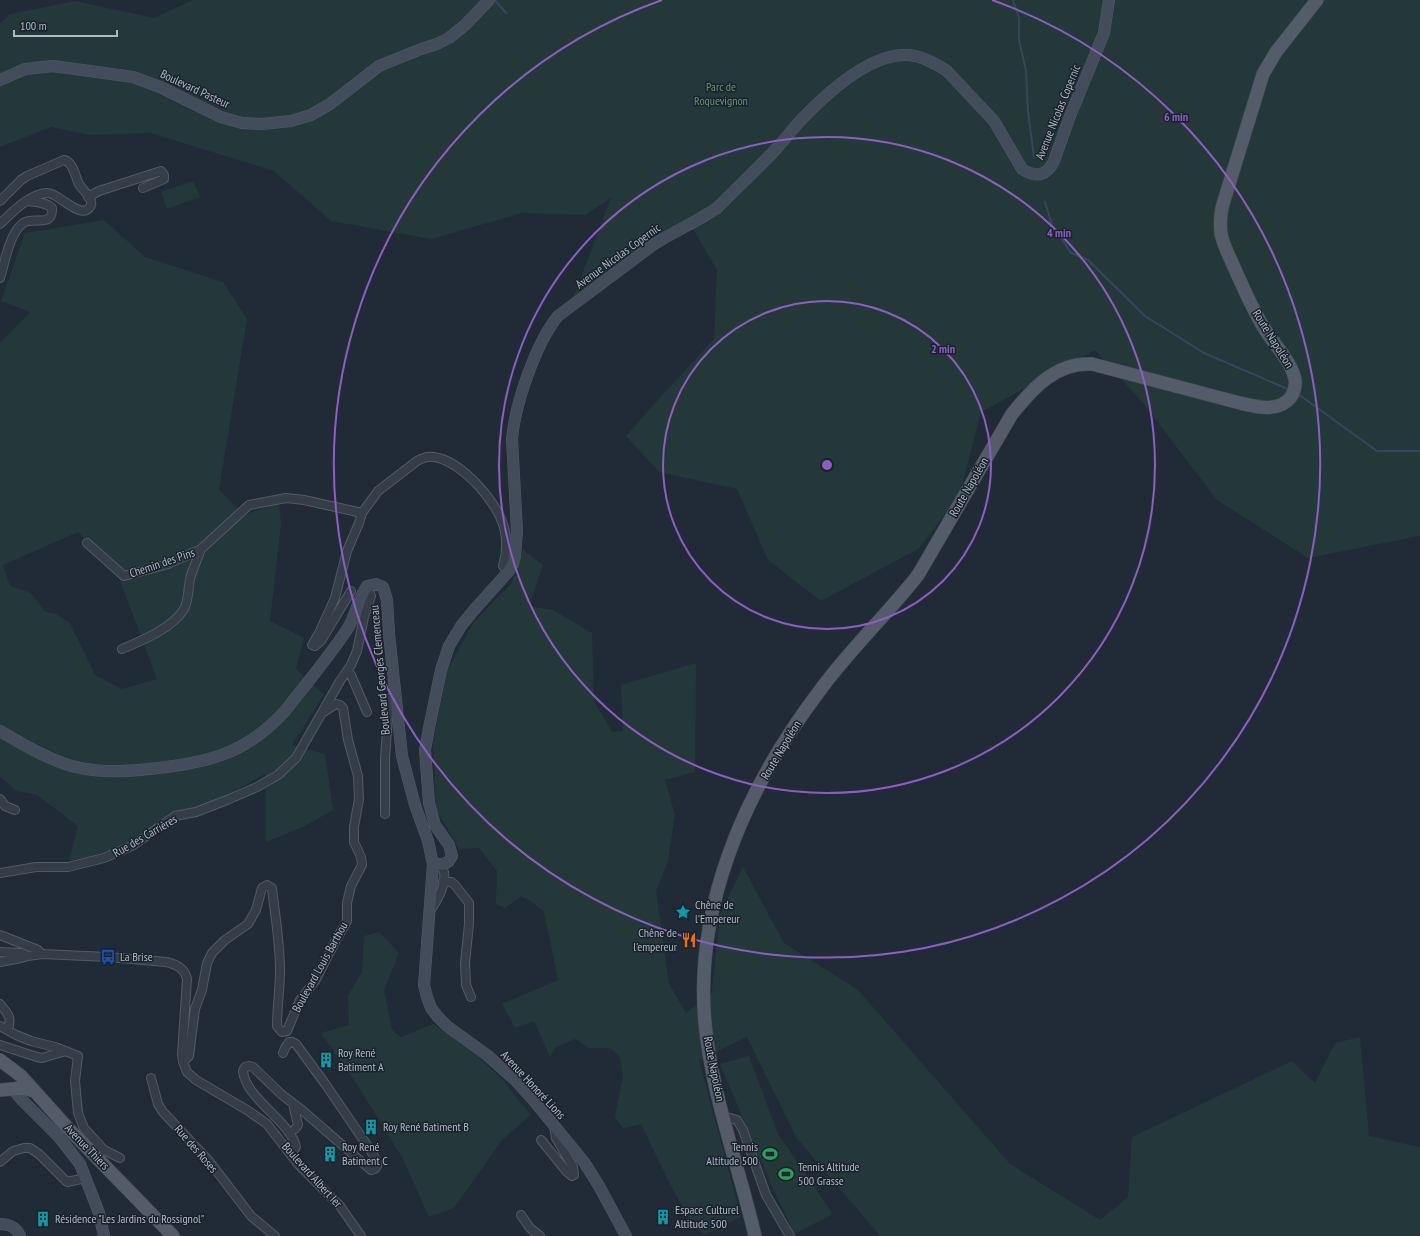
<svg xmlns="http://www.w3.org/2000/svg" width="1420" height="1236" font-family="'PT Sans Narrow',sans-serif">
  <rect width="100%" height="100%" fill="#212b37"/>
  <path fill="#243839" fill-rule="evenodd" d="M193 0H1420V536L1308 558 1217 500 1144 404 1095 350 981 412 959 497 918 549 821 601 768 560 737 489 659 472 626 436 656 402 714 339 717 270 689 222 571 304 611 198 585 215 522 213 431 239 331 221 274 171 151 133 90 135 51 127 0 147V24L10 14 75 1 154 18Z
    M193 181 200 197 167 209 161 192Z
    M104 220 145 257 223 282 247 319 219 490 244 515 279 503 281 523 270 621 304 638 296 669 324 694 292 745 325 754 333 810 303 827 266 842 265 774 213 803 172 814 129 843 103 857 69 861 78 826 37 795 16 791 0 776V343L30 312 1 301 25 233ZM78 532 116 570 157 679 122 689 95 675 70 623 56 614 45 612 31 593 10 586 3 565Z
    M523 550 543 565 529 606 553 610 592 633 594 701 612 732 623 731 621 685 696 663 695 772 665 780 675 815 668 861 656 891 669 984 686 1013 712 993 720 914 743 867 784 943 858 990 1010 1164 1100 1220 1128 1197 1132 1137 1292 1061 1315 1083 1335 1043 1360 1037 1369 1136 1420 1147V1236H880L796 1137 747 1037 699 1060 741 1217 704 1235 693 1225 671 1186 641 1124 623 1128 615 1117 623 1077 620 1057 610 1048H589L575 1039 556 1047 550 1057 534 1021 515 1028 502 1004 558 980 544 912 532 902 521 896 505 908 496 904 497 871 479 848 459 849 436 809 433 743 447 670 474 622 511 584Z
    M379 932 399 953 384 990 392 1030 401 1037 433 1024 468 1047 501 1078 531 1115 502 1140 454 1208 429 1217 403 1159 358 1086 321 1033 349 1025 348 996 362 972 364 936Z
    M749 1056 778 1134 833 1214 794 1234 785 1213 769 1181 770 1180 752 1142 753 1141 720 1064Z"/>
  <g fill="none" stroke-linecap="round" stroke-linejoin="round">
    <path stroke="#35465e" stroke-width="2" d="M495 0 506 13
      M1013 0 1019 18V40L1026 71 1028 112 1034 157
      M1045 202 1052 225 1071 253 1088 260 1145 316 1204 353 1290 390
      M1298 394 1377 451H1420"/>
    <g stroke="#525a65" stroke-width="10">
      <path id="street" d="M88 197 99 191 158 172 161 171 164 175V179L143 188
        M0 201 21 180 27 176 64 160C73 162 75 175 78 182 81 190 97 200 89 208 80 219 58 193 48 193 32 192 11 213 0 224
        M0 278C5 262 9 235 22 224 32 215 53 229 52 208 46 202 36 202 27 201
        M87 543 124 576 168 564 201 549 249 505 286 498 304 500 362 513
        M312 645 319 633 335 598 347 551 359 523 362 513 378 491 417 461C422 458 428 456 434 457 462 461 501 505 505 532 507 543 506 556 503 566L508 572
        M312 645 315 646 321 641 351 591
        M122 649C141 641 173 628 184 609 189 601 188 585 191 575 194 566 198 558 201 549
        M347 671 351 675 367 712
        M0 799 5 806 15 810
        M385 814V758L389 703 391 697 395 696
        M0 873 36 867H68L104 858 132 846 175 816 196 812 227 800 257 787 278 775 296 758 340 681 351 665 357 651 364 617 371 596 367 586
        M443 881 451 882 455 885 469 903V924L465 963 466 985 471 997
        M430 911C437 901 446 885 444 872 443 870 441 867 439 864
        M0 935 38 950 42 954
        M0 952 21 953 28 956
        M0 962 21 958 28 956 42 954 108 957 166 962C176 964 185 969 187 979L182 1054 183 1062 187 1072 196 1080 247 1110 267 1124 298 1164 340 1206 361 1236
        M0 1004C8 1014 12 1017 8 1029
        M0 1026 16 1035 31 1041 55 1047 78 1056 75 1081 78 1113 84 1128 104 1150 120 1158
        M0 1045 37 1057 42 1058 66 1051
        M283 1053 285 1048 289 1042H292L296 1044 326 1085 371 1151 377 1162V1166L375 1169 371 1170 303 1111 281 1094 253 1067 249 1066 245 1067 243 1071C245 1098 291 1122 296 1147L291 1155
        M183 1062 189 1056 195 1009 202 990 207 963 212 953 225 940 248 924 256 910 262 888 267 885 272 888C275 915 280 943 280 970 280 989 277 1007 277 1026L282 1032 287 1031 300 1000 315 981 336 940 347 921V903L351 886 362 865 361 857 354 842V827L359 799 358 776 348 740 343 708 340 705 336 704 322 713
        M151 1078 158 1104 163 1112 209 1161 251 1216 275 1236
        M293 1104 298 1125 295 1129
        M723 1116 737 1120 743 1130 766 1195 790 1236
        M541 1140 567 1172 572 1176 574 1175 573 1167 556 1138 554 1126
        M0 1162 13 1151 24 1148H30L39 1154 67 1182 86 1178
        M521 1215 530 1228 540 1236"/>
    </g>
    <g stroke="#525a65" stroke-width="12">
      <path id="secondary" d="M0 80 25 69 53 66 133 77 160 87 221 117 242 123 262 124 291 121 311 115 330 104 379 66 421 49 437 44 449 38 465 25 489 0
        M0 731C22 744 44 757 68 765 95 773 122 772 149 769 206 763 245 755 285 711 306 684 329 657 348 628 356 615 358 598 367 586L376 584 383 587 387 600 389 634 402 756 415 805 428 841 433 864 425 972 424 985 427 997 431 1008 438 1017 447 1026 487 1055 514 1079 534 1101 584 1162 599 1186 626 1236
        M433 864H444L449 861 452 856 449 845 435 825 429 803 425 750 429 728 441 670 449 646 461 626 474 610 508 572 513 564 515 556 517 531 512 439C515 404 536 343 558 316L653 245C674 231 697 222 717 208 737 188 758 168 777 148 786 138 794 127 803 118 828 92 870 53 908 55 922 56 935 63 947 71L994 121 1022 169C1036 178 1047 176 1054 161L1070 116 1104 33 1109 0
        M13 1090 22 1100 59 1137 80 1164 99 1213 104 1236
        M0 1224C10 1224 16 1227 20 1236"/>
    </g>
    <g stroke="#3e4651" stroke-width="14">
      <path id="primary" d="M0 1060 21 1076 66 1126 173 1236
        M0 1090 22 1088 34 1091
        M755 1236C740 1171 716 1107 707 1040 689 915 744 791 818 693 848 651 886 616 918 575L1012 414C1033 388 1056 362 1092 364L1236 402C1253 406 1278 414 1291 397 1294 392 1296 386 1295 380 1293 364 1274 344 1266 331 1254 313 1246 293 1237 274 1232 261 1224 248 1221 234 1220 224 1220 214 1223 204L1263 74 1276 52 1317 0"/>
    </g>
    <use href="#street" stroke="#353d48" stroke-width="8"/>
    <use href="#secondary" stroke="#434c5b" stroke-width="11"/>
    <use href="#primary" stroke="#535c68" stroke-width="13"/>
  </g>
  <g fill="none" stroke="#8d5dc1" stroke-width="2">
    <circle cx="827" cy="465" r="164"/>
    <circle cx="827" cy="465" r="328"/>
    <path d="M992 0A493 493 0 1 1 662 0"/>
  </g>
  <defs>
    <g id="sight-bare" transform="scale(1.2)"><path d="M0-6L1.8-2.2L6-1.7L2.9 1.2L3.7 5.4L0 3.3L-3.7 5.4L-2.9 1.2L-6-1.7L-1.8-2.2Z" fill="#0f9aa8" stroke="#1a222c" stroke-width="2.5" paint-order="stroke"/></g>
    <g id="restaurant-bare" transform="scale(1.2)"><path d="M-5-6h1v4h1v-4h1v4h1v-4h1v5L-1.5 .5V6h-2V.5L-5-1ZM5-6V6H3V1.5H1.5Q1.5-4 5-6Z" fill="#e8710a" stroke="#1a222c" stroke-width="2.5" paint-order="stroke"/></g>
    <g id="bus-bare" transform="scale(1.2)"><path d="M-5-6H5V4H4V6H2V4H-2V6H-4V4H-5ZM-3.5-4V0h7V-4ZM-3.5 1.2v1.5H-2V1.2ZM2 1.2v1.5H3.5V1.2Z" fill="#1a4fb4" stroke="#1a222c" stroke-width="2.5" paint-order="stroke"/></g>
    <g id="building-bare" transform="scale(1.2)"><path d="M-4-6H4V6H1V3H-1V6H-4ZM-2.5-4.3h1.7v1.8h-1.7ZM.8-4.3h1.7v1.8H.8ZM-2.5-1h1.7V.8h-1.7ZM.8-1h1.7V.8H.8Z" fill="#0f9aa8" stroke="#1a222c" stroke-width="2.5" paint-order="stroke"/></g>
    <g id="stadium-bare" transform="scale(1.2)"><path d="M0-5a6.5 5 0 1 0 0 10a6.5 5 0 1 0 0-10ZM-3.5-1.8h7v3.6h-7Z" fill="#2e9e5b" stroke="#1a222c" stroke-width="2.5" paint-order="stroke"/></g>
  </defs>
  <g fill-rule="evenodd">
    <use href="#sight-bare" x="683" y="912"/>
    <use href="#restaurant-bare" x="689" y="940"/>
    <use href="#bus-bare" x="108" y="957"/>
    <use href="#building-bare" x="326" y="1060"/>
    <use href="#building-bare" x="371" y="1127"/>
    <use href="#building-bare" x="330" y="1154"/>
    <use href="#stadium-bare" x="770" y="1154"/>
    <use href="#stadium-bare" x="786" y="1174"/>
    <use href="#building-bare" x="663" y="1217"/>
    <use href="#building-bare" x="43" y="1219"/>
  </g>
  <g text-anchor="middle" stroke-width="3" stroke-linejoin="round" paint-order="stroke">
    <g font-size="12" fill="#679472" stroke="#1a222c">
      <text x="721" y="91">Parc de<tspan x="721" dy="14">Roquevignon</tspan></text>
    </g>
    <g font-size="12" fill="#afb7c4" stroke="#1a222c">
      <text transform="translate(195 89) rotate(25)" y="4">Boulevard Pasteur</text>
      <text transform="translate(1058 112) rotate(-68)" y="4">Avenue Nicolas Copernic</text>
      <text transform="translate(618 256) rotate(-36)" y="4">Avenue Nicolas Copernic</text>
      <text transform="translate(1273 339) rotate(58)" y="4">Route Napoléon</text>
      <text transform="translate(969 487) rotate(-60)" y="4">Route Napoléon</text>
      <text transform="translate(162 563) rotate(-19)" y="4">Chemin des Pins</text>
      <text transform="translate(380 670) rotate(-95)" y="4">Boulevard Georges Clemenceau</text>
      <text transform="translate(781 750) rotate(-59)" y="4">Route Napoléon</text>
      <text transform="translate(145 836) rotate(-30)" y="4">Rue des Carrières</text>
      <text transform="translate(320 967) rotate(-61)" y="4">Boulevard Louis Barthou</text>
      <text transform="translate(714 1069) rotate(79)" y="4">Route Napoléon</text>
      <text transform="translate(533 1085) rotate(47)" y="4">Avenue Honoré Lions</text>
      <text transform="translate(87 1147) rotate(46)" y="4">Avenue Thiers</text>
      <text transform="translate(196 1149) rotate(49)" y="4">Rue des Roses</text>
      <text transform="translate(312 1175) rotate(48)" y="4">Boulevard Albert Ier</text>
    </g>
    <g font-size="12" fill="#afb7c4" stroke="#1a222c" text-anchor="start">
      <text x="695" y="909">Chêne de<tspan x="695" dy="14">l'Empereur</tspan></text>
      <text x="677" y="937" text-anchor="end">Chêne de<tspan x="677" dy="14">l'empereur</tspan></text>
      <text x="120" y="961">La Brise</text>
      <text x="338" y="1057">Roy René<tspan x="338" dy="14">Batiment A</tspan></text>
      <text x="383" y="1131">Roy René Batiment B</text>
      <text x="342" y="1151">Roy René<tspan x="342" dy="14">Batiment C</tspan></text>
      <text x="758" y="1151" text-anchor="end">Tennis<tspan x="758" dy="14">Altitude 500</tspan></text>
      <text x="798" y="1171">Tennis Altitude<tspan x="798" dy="14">500 Grasse</tspan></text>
      <text x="675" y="1214">Espace Culturel<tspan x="675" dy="14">Altitude 500</tspan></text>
      <text x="55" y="1223">Résidence "Les Jardins du Rossignol"</text>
    </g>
  </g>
  <circle cx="827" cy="465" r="6" fill="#8d5dc1" stroke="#1a222c" stroke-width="2"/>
  <g font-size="12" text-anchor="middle" font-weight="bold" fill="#8d5dc1" stroke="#1a222c" stroke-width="3" stroke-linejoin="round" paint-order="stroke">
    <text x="1176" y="121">6 min</text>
    <text x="1059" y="237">4 min</text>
    <text x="943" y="353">2 min</text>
  </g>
  <path d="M14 30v6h103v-6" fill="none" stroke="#afb7c4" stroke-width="2"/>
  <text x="20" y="30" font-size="12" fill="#afb7c4" stroke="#1a222c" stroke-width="3" paint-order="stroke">100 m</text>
</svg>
